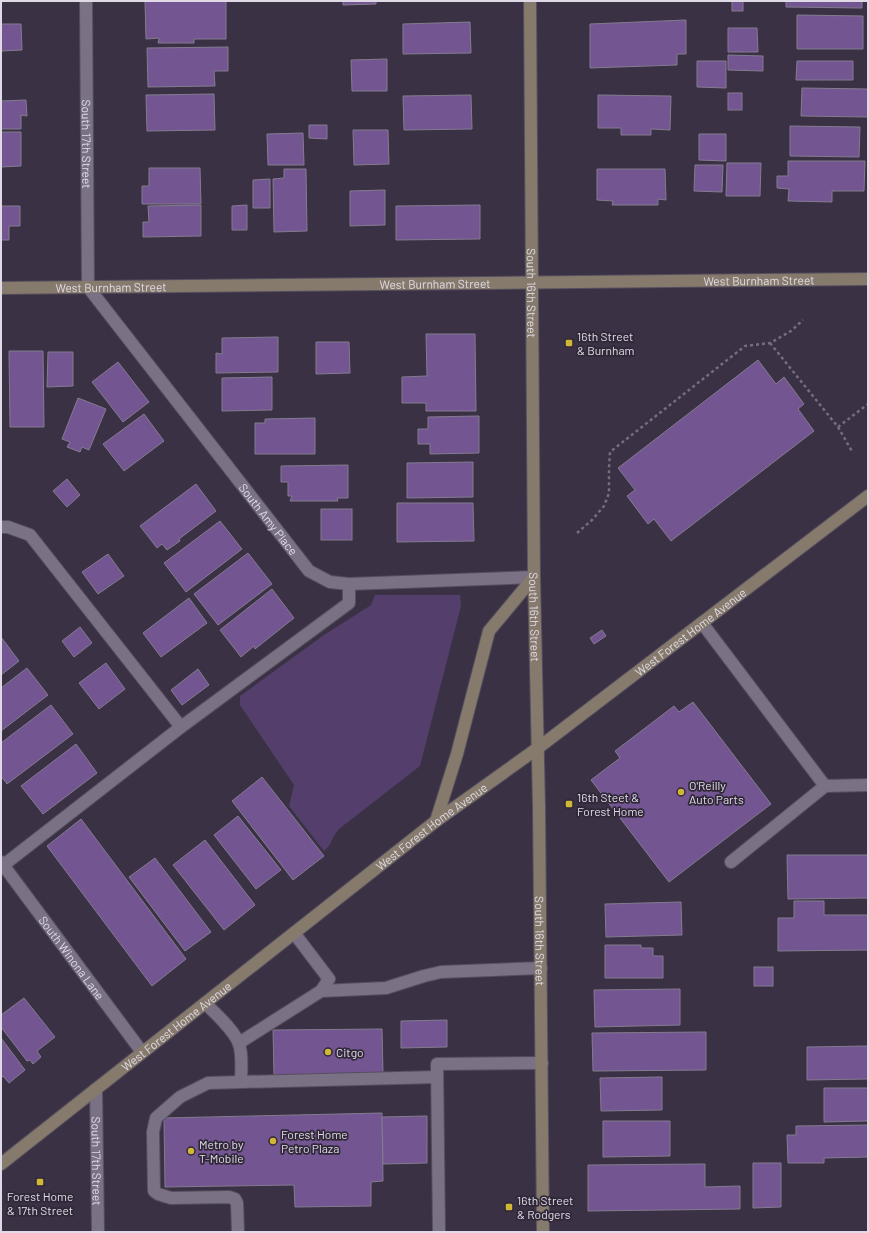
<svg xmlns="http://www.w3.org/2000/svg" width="869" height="1233" font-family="Barlow,sans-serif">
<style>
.green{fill:#543e6b}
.building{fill:#735691;stroke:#847b90}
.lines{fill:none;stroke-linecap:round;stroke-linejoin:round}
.lane-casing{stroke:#564f5f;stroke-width:14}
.street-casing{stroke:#564f5f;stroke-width:14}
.secondary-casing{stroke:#564f5f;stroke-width:14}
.path{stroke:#766e7e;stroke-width:2.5;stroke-dasharray:3 3;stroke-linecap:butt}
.lane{stroke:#7a7185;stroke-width:12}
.street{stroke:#7a7185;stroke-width:12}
.secondary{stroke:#867a6c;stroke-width:12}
.poi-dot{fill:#d0b736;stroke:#302839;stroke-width:1.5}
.labels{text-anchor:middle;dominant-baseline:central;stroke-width:3.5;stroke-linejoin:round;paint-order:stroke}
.street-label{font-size:12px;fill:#e0dae6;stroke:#302839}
.poi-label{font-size:12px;fill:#e0dae6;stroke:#302839;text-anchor:start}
</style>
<rect width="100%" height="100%" fill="#3a3244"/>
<path class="green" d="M375,595H460L461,606L420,766L339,829C332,836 332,845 324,851L289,806L294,785L240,705V696L324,635L371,605Z"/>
<g class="building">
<polygon points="145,1 226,1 226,39 194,39 194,43 158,43 159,38 146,39"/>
<polygon points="343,1 376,1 376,4 343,5"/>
<rect x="732" y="1" width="11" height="10"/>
<polygon points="786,1 862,1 862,8 786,7"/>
<polygon points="797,15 863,16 863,49 797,49"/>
<polygon points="686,20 686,54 677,54 677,65 590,68 590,24"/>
<polygon points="470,22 471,53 403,54 403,24"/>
<polygon points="1,24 21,24 22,50 1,51"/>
<polygon points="728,28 757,28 758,52 728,52"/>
<polygon points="228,47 228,71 214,71 215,86 148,87 147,48"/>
<polygon points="728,55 763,56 763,71 728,70"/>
<polygon points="387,59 387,91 352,91 351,60"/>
<polygon points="697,61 726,61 726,88 697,87"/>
<polygon points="797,61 853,61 853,80 796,80"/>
<polygon points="802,88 868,89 868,117 801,116"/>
<rect x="728" y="93" width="14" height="17"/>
<polygon points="214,94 215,130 147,131 146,95"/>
<polygon points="471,95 472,129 404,130 403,96"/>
<polygon points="598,95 671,96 670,130 651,129 651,135 621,135 621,128 598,128"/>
<polygon points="26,100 27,116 21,115 21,129 1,129 1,101"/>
<polygon points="309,125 327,125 327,139 309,138"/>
<polygon points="790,126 860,127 859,157 790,156"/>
<polygon points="353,130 388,130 389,164 354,165"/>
<polygon points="1,132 21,132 21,166 1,167"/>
<polygon points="303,133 304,165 268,165 267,134"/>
<polygon points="699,134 726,134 726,161 699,160"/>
<polygon points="788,161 865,161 864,191 832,191 832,202 788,201 789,189 777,188 777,176 788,176"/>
<polygon points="727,163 761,163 760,196 726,196"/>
<polygon points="695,165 723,165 722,192 694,191"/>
<polygon points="149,168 200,168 201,204 142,204 142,186 149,186"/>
<polygon points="284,169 306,169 307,231 274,232 273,179 284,178"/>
<polygon points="597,169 665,169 666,200 658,199 658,205 612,205 613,201 597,200"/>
<polygon points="270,179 270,208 253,208 253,180"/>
<polygon points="385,190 385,225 350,226 350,191"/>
<polygon points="201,205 201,236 143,237 143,222 149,222 148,206"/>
<polygon points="247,205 247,230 232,230 232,206"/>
<polygon points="480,205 480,239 396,240 396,206"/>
<polygon points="1,206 20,206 20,226 9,226 9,240 1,240"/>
<polygon points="426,334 475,334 476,411 426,411 426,403 402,403 402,377 427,376"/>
<polygon points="278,337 278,372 216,373 216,353 222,354 222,338"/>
<polygon points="316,342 349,342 350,373 316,374"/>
<polygon points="9,351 43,351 44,427 10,427"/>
<polygon points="48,352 73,352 73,386 47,387"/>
<polygon points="758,360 776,384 784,377 804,404 798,409 814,431 671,541 654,519 648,524 627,496 635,490 618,468"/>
<polygon points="118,362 149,402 123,422 92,382"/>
<polygon points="272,377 272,410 222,411 222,378"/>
<polygon points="78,398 106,409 89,450 82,447 80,452 67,447 70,442 62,439"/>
<polygon points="144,414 164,441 124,471 103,444"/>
<polygon points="479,416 479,453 430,454 430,444 418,444 418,429 428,429 428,417"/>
<polygon points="315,418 315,454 255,454 255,423 265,423 265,419"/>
<polygon points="473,462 473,497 407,498 407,463"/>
<polygon points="348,465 348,498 337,498 338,501 290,501 292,496 288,496 288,482 281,482 281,466"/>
<polygon points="67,479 80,495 67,507 53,491"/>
<polygon points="196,484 216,511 179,539 180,541 167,550 162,544 157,548 140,526"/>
<polygon points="397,503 473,503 474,541 397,542"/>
<rect x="321" y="509" width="31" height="31"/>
<polygon points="220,521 242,549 186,592 164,563"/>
<polygon points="248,553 272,584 218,625 194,594"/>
<polygon points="108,554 124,576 98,594 82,572"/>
<polygon points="272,589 294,618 255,649 254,646 241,657 220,630"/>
<polygon points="189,598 207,623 161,657 143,633"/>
<polygon points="80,627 92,643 74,657 62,641"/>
<polygon points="602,630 606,636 594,644 590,638"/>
<polygon points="1,637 19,661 1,675"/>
<polygon points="106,663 125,689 99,709 79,683"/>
<polygon points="27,668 48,695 1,731 1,688"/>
<polygon points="198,669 209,685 182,705 171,690"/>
<polygon points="693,702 771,804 669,882 591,780 620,758 615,751 674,706 679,712"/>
<polygon points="51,705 73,734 7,784 1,776 1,743"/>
<polygon points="76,744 97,773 43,814 21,786"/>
<polygon points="262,777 324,856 293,880 232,801"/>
<polygon points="238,816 281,870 256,889 214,835"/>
<polygon points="81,819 186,959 152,986 47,846"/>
<polygon points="205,840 255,905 224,930 173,865"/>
<polygon points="787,855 868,855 868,898 788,899"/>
<polygon points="155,858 211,932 185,951 129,877"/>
<polygon points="794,901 824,901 824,915 868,915 868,950 778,951 778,918 794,918"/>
<polygon points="681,902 682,935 606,937 605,904"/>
<polygon points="605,945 641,945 641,948 653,948 653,956 663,956 663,978 605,978"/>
<rect x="754" y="967" width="19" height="19"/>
<polygon points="680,989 680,1025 595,1027 594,990"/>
<polygon points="24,998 55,1037 37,1051 41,1057 33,1064 30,1060 27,1061 1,1027 1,1015"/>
<polygon points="447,1020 447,1047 401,1048 401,1021"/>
<polygon points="382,1029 383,1073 274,1075 273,1030"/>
<polygon points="706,1032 706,1070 593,1071 592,1033"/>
<polygon points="1,1038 25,1070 9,1083 3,1076 1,1078"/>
<polygon points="868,1046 868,1079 807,1080 807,1047"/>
<polygon points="662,1077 662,1110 601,1111 600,1078"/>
<polygon points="824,1088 868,1088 868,1121 824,1122"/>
<polygon points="382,1113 383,1181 371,1182 371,1206 295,1207 294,1185 165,1187 164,1118"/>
<polygon points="427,1116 427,1163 383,1164 382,1117"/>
<polygon points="603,1121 670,1121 670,1156 603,1157"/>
<polygon points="868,1125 868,1157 824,1158 824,1163 788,1163 787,1135 796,1135 796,1126"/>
<polygon points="753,1163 781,1163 781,1207 753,1208"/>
<polygon points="705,1164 705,1187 740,1186 740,1209 588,1211 588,1165"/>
</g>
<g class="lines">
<g class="lane-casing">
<g id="lane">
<polyline points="1,527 8,527 30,535 181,727"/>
<polyline points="702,623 825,786 868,785"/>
<polyline points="731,862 825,786"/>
<polyline points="1,867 181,727 349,603 349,584"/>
<polyline points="321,991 386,988 424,976 441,972 541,968"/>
<path d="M205,1003C215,1013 235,1031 239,1044C243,1056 241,1070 241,1082L437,1077"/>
<polyline points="239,1043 321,991 329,979 294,933"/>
<polyline points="238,1232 237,1203 235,1199 229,1197 171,1198 158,1194 154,1191 153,1132 156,1118 180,1097 208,1083 241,1082"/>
<polyline points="439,1232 437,1064 542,1063"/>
</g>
</g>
<g class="street-casing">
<g id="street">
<path id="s1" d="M86,1L88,287L309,571L330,582L349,584L534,577"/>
<path id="s2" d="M1,862L142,1052"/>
<path id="s3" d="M96,1089L98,1232"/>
</g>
</g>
<g class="secondary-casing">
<g id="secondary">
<path id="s4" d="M530,1L534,577L539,807L543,1232"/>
<path id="s5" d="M1,288L868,279"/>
<polyline points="436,821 457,754 489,631 534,577"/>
<path id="s6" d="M1,1164L436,821L538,748L868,496"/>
</g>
</g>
<g class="path">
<polyline points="770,343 838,427 853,453"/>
<polyline points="838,427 868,404"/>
<polyline points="577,533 592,520 604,506 609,493 609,468 610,452 745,346 770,343 791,331 803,320"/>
</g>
<use href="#lane" class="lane"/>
<use href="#street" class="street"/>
<use href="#secondary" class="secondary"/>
</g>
<g class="poi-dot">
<rect x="565" y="339" width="8" height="8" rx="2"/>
<circle cx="681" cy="792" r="4"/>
<rect x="565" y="800" width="8" height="8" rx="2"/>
<circle cx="328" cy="1052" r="4"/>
<circle cx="273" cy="1141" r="4"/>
<circle cx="191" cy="1151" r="4"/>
<rect x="36" y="1178" width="8" height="8" rx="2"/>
<rect x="505" y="1203" width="8" height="8" rx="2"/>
</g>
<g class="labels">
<g class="street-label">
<text stroke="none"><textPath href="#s1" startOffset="143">South 17th Street</textPath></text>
<text stroke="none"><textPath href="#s5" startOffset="758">West Burnham Street</textPath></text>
<text stroke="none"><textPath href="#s5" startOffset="434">West Burnham Street</textPath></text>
<text stroke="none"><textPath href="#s5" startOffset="110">West Burnham Street</textPath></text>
<text stroke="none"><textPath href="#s4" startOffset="292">South 16th Street</textPath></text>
<text stroke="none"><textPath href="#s1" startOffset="580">South Amy Place</textPath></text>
<text stroke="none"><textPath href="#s4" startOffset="616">South 16th Street</textPath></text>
<text stroke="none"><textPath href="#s6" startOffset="871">West Forest Home Avenue</textPath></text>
<text stroke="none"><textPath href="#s6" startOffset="547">West Forest Home Avenue</textPath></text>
<text stroke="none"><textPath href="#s4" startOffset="940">South 16th Street</textPath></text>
<text stroke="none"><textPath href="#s2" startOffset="119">South Winona Lane</textPath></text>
<text stroke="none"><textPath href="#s6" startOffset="223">West Forest Home Avenue</textPath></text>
<text stroke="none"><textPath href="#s3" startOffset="72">South 17th Street</textPath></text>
</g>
<g class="poi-label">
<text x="577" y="336">16th Street<tspan x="577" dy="14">&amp; Burnham</tspan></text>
<text x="689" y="785">O'Reilly<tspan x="689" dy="14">Auto Parts</tspan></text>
<text x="577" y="797">16th Steet &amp;<tspan x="577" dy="14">Forest Home</tspan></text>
<text x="336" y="1052">Citgo</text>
<text x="281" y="1134">Forest Home<tspan x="281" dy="14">Petro Plaza</tspan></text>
<text x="199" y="1144">Metro by<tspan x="199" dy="14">T-Mobile</tspan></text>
<text x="40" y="1196" text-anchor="middle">Forest Home<tspan x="40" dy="14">&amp; 17th Street</tspan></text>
<text x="517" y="1200">16th Street<tspan x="517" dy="14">&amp; Rodgers</tspan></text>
</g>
</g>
<rect width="869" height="1233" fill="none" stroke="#e0dae6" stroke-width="4"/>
</svg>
